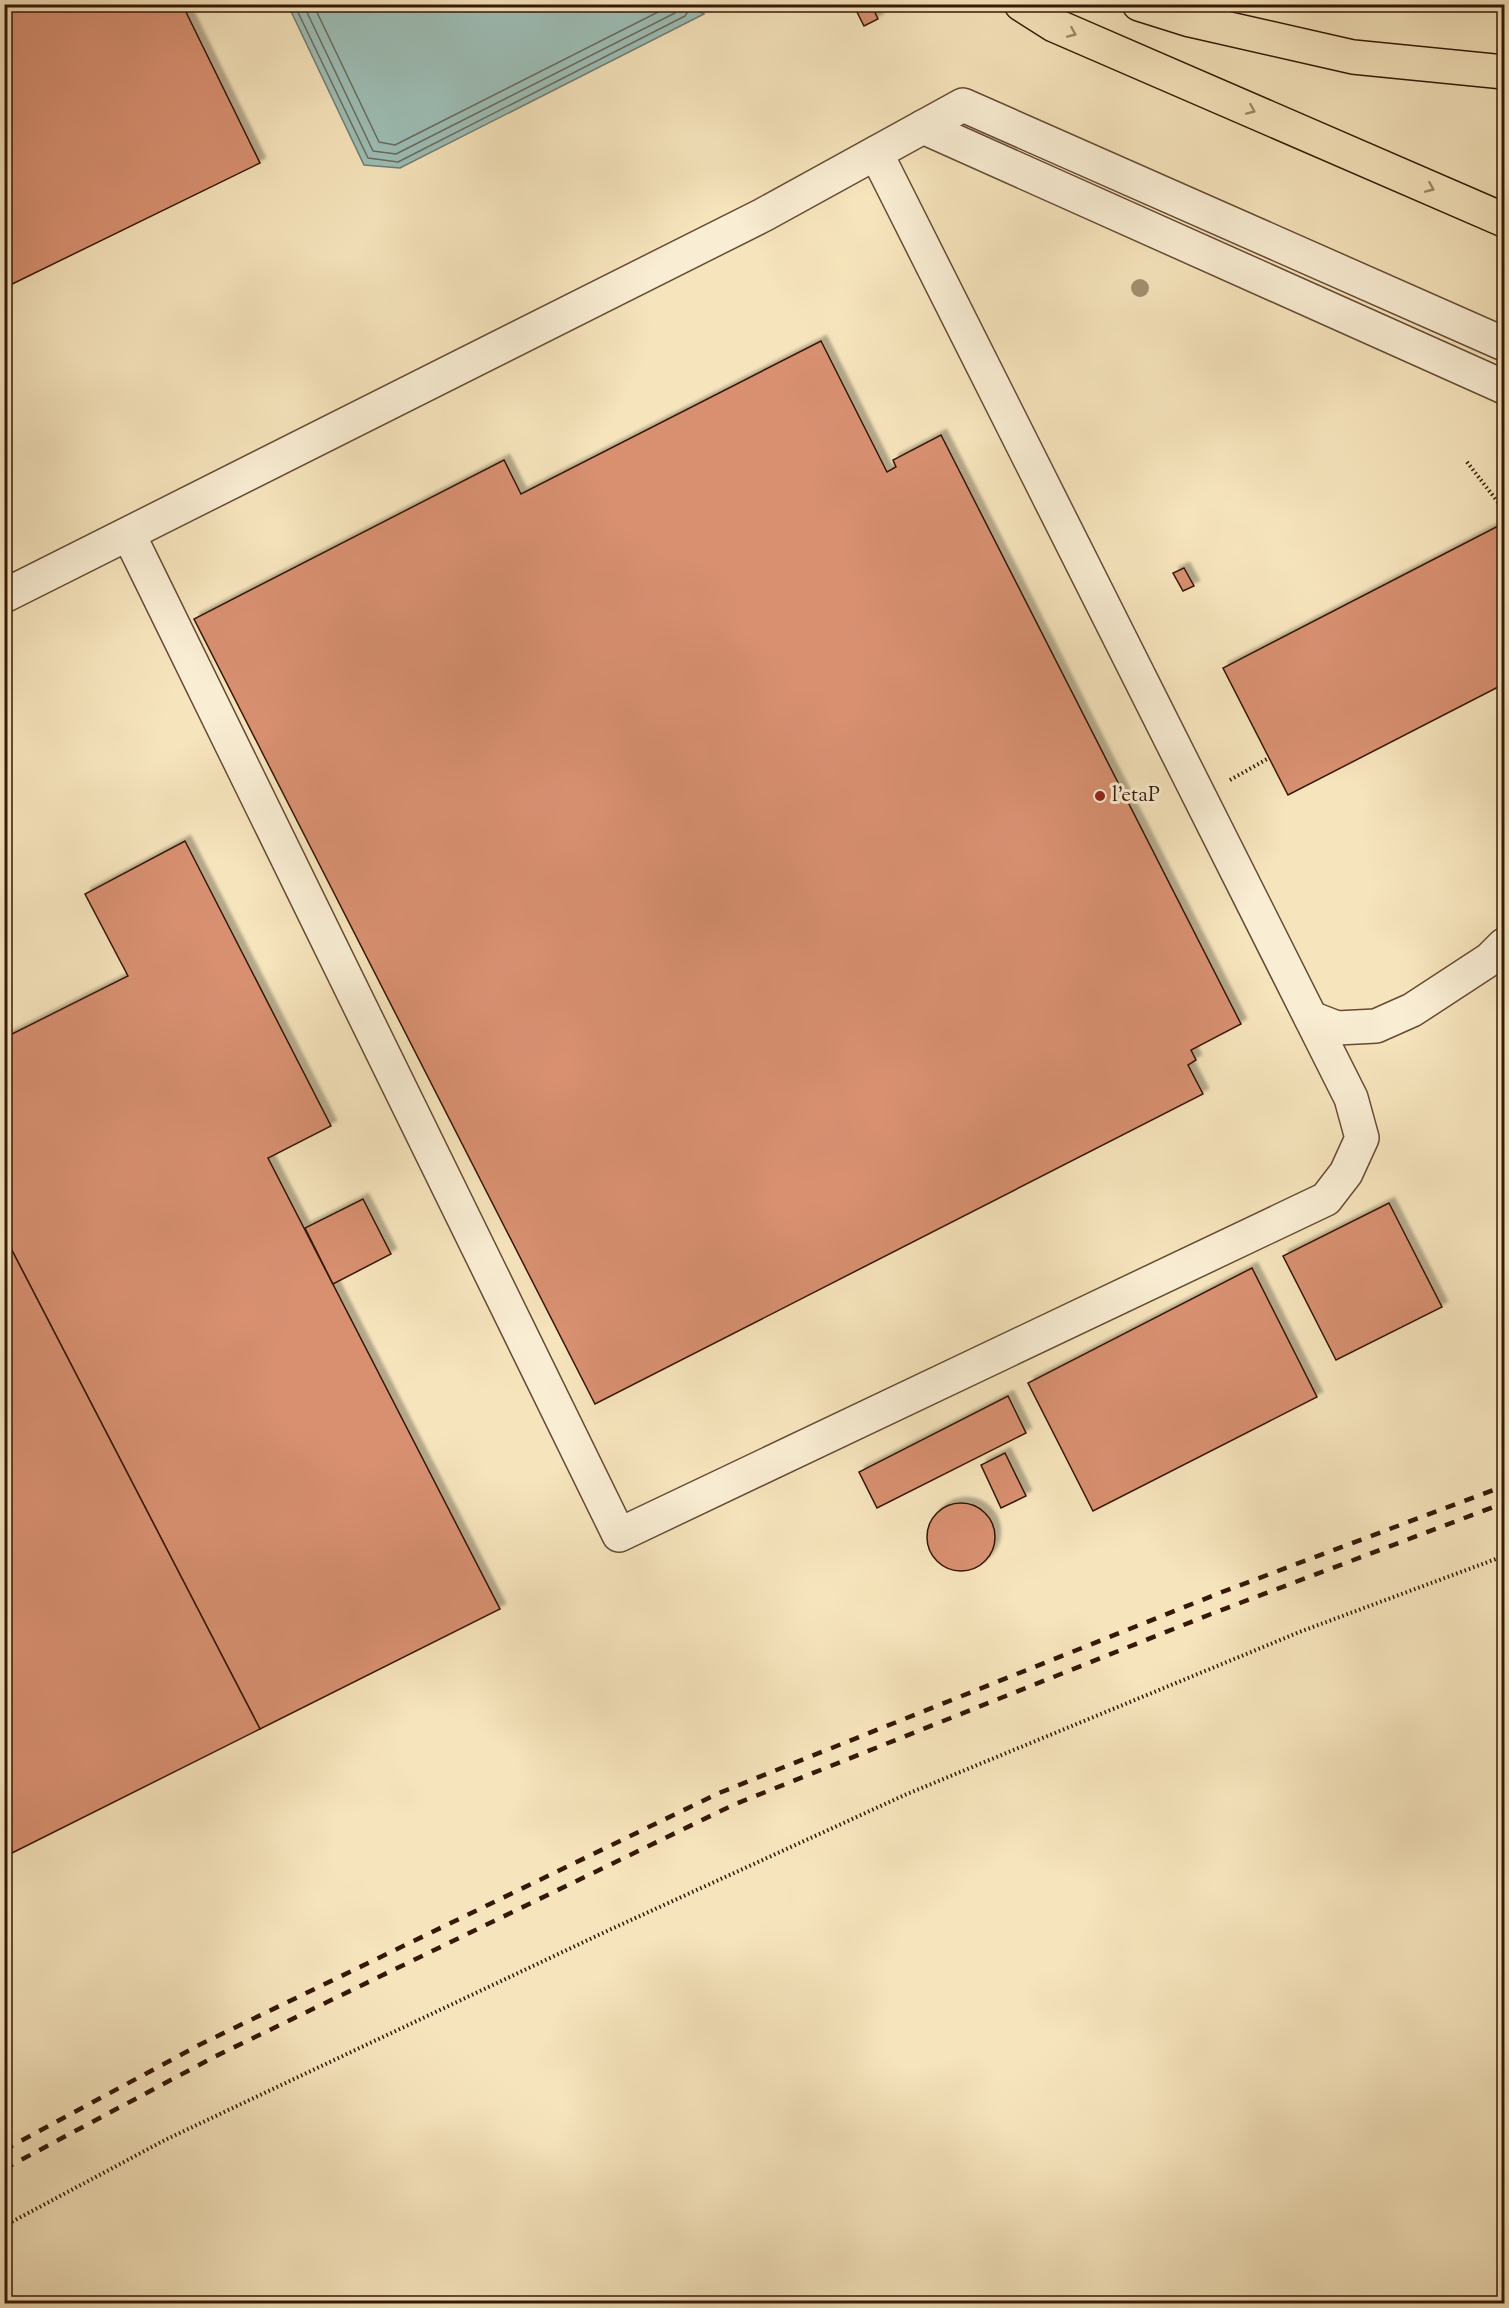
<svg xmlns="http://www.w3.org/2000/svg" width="1509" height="2308" font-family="'Sorts Mill Goudy',serif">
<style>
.water{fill:#9dbeb6;stroke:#747c70;stroke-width:1.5}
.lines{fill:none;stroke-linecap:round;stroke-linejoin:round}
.shore{stroke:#6a6b5e;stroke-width:1.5}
.building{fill:#d89071;stroke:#361806;stroke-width:1.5;filter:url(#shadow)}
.minor-casing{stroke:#664b34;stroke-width:36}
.major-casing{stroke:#361806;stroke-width:36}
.path{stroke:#361806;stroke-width:4;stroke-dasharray:1.5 3;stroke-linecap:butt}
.minor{stroke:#f9edd3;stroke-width:33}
.major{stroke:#f6e4bc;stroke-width:33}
.rail{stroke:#361806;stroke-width:4.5;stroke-dasharray:10 10;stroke-linecap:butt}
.tree{fill:#a2906f}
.oneway{stroke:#a0886a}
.poi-dot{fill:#8f2418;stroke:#f9edd3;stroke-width:2}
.labels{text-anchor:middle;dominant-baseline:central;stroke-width:6;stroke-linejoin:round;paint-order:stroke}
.poi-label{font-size:21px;fill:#361806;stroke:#f9edd3;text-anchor:start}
</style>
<defs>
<filter id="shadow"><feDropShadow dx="5.5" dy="-5.5" stdDeviation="1.5" flood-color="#0004"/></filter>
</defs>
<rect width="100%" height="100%" fill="#f6e4bc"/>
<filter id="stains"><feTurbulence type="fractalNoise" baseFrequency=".00333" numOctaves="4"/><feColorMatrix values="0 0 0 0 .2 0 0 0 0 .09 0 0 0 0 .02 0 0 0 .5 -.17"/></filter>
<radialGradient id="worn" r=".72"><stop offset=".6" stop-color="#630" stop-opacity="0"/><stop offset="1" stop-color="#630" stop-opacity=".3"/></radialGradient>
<polygon class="water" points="685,5 704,14 400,168 364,165 288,5"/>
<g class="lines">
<g class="shore">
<polyline points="294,4 368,158 398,162 685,16 687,13 684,4"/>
<polyline points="303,4 373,151 396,154 675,13 676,4"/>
<polyline points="313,4 379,142 395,145 666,8 667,4"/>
</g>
</g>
<g class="building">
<polygon points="4,4 182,4 260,163 4,288"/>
<polygon points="865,4 871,4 878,19 864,26 856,10"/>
<polygon points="821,341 887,472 896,467 893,460 941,435 1241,1024 1191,1050 1196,1060 1188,1065 1203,1094 595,1404 194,619 504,460 521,494"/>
<polygon points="1504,523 1504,684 1288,795 1223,668"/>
<polygon points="1184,568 1194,586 1183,591 1173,573"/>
<polygon points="185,841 331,1126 268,1158 500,1609 260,1729 4,1235 4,1038 128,976 85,894"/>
<polygon points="363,1199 391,1254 333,1284 305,1228"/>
<polygon points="1389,1203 1442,1307 1336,1360 1283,1256"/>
<polygon points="4,1235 260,1729 4,1857"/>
<polygon points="1252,1268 1317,1397 1093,1511 1028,1383"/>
<polygon points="1008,1396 1026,1433 877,1508 859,1472"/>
<polygon points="1005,1453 1026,1496 1001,1508 981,1465"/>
<circle cx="961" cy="1537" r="34"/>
</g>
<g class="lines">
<g class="minor-casing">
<g id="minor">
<polyline points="923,127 1504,387"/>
<polyline points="129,535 619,1535 1326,1199 1346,1173 1362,1138 1351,1098 876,153"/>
<polyline points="4,596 763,215 963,105 1504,344"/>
<polyline points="1311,1018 1337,1028 1376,1026 1412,1010 1490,959 1504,945"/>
</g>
</g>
<g class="major-casing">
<g id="major">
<polyline points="1021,4 1054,25 1504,220"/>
<polyline points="1139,4 1190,20 1353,57 1504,72"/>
</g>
</g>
<g class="path">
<polyline points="1467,462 1504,510"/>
<polyline points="1230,780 1269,758"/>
<polyline points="4,2226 165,2140 607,1931 907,1794 1302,1631 1504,1556"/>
</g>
<use href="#minor" class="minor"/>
<use href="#major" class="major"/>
<g class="rail">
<polyline points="4,2150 199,2045 719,1793 1222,1592 1504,1486"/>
<polyline points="4,2169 214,2057 733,1805 1211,1614 1504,1503"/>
</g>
</g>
<circle class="tree" cx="1140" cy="288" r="9"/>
<defs><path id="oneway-chevron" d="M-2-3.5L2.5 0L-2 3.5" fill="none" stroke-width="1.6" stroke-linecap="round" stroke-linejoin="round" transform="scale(1.5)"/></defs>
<g class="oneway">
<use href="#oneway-chevron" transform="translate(1072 33) rotate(23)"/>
<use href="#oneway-chevron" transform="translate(1251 110) rotate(23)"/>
<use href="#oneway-chevron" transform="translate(1430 188) rotate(23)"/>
</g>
<circle class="poi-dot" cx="1100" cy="796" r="6"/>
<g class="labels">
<g class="poi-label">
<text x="1112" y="796">l'etaP</text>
</g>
</g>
<rect width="1509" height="2308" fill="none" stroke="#f6e4bc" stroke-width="24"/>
<rect x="6" y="6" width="1497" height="2296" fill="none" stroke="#361806" stroke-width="3"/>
<rect x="12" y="12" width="1485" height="2284" fill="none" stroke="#361806" stroke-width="1.5"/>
<rect width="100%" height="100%" filter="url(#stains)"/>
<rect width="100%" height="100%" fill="url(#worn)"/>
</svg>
